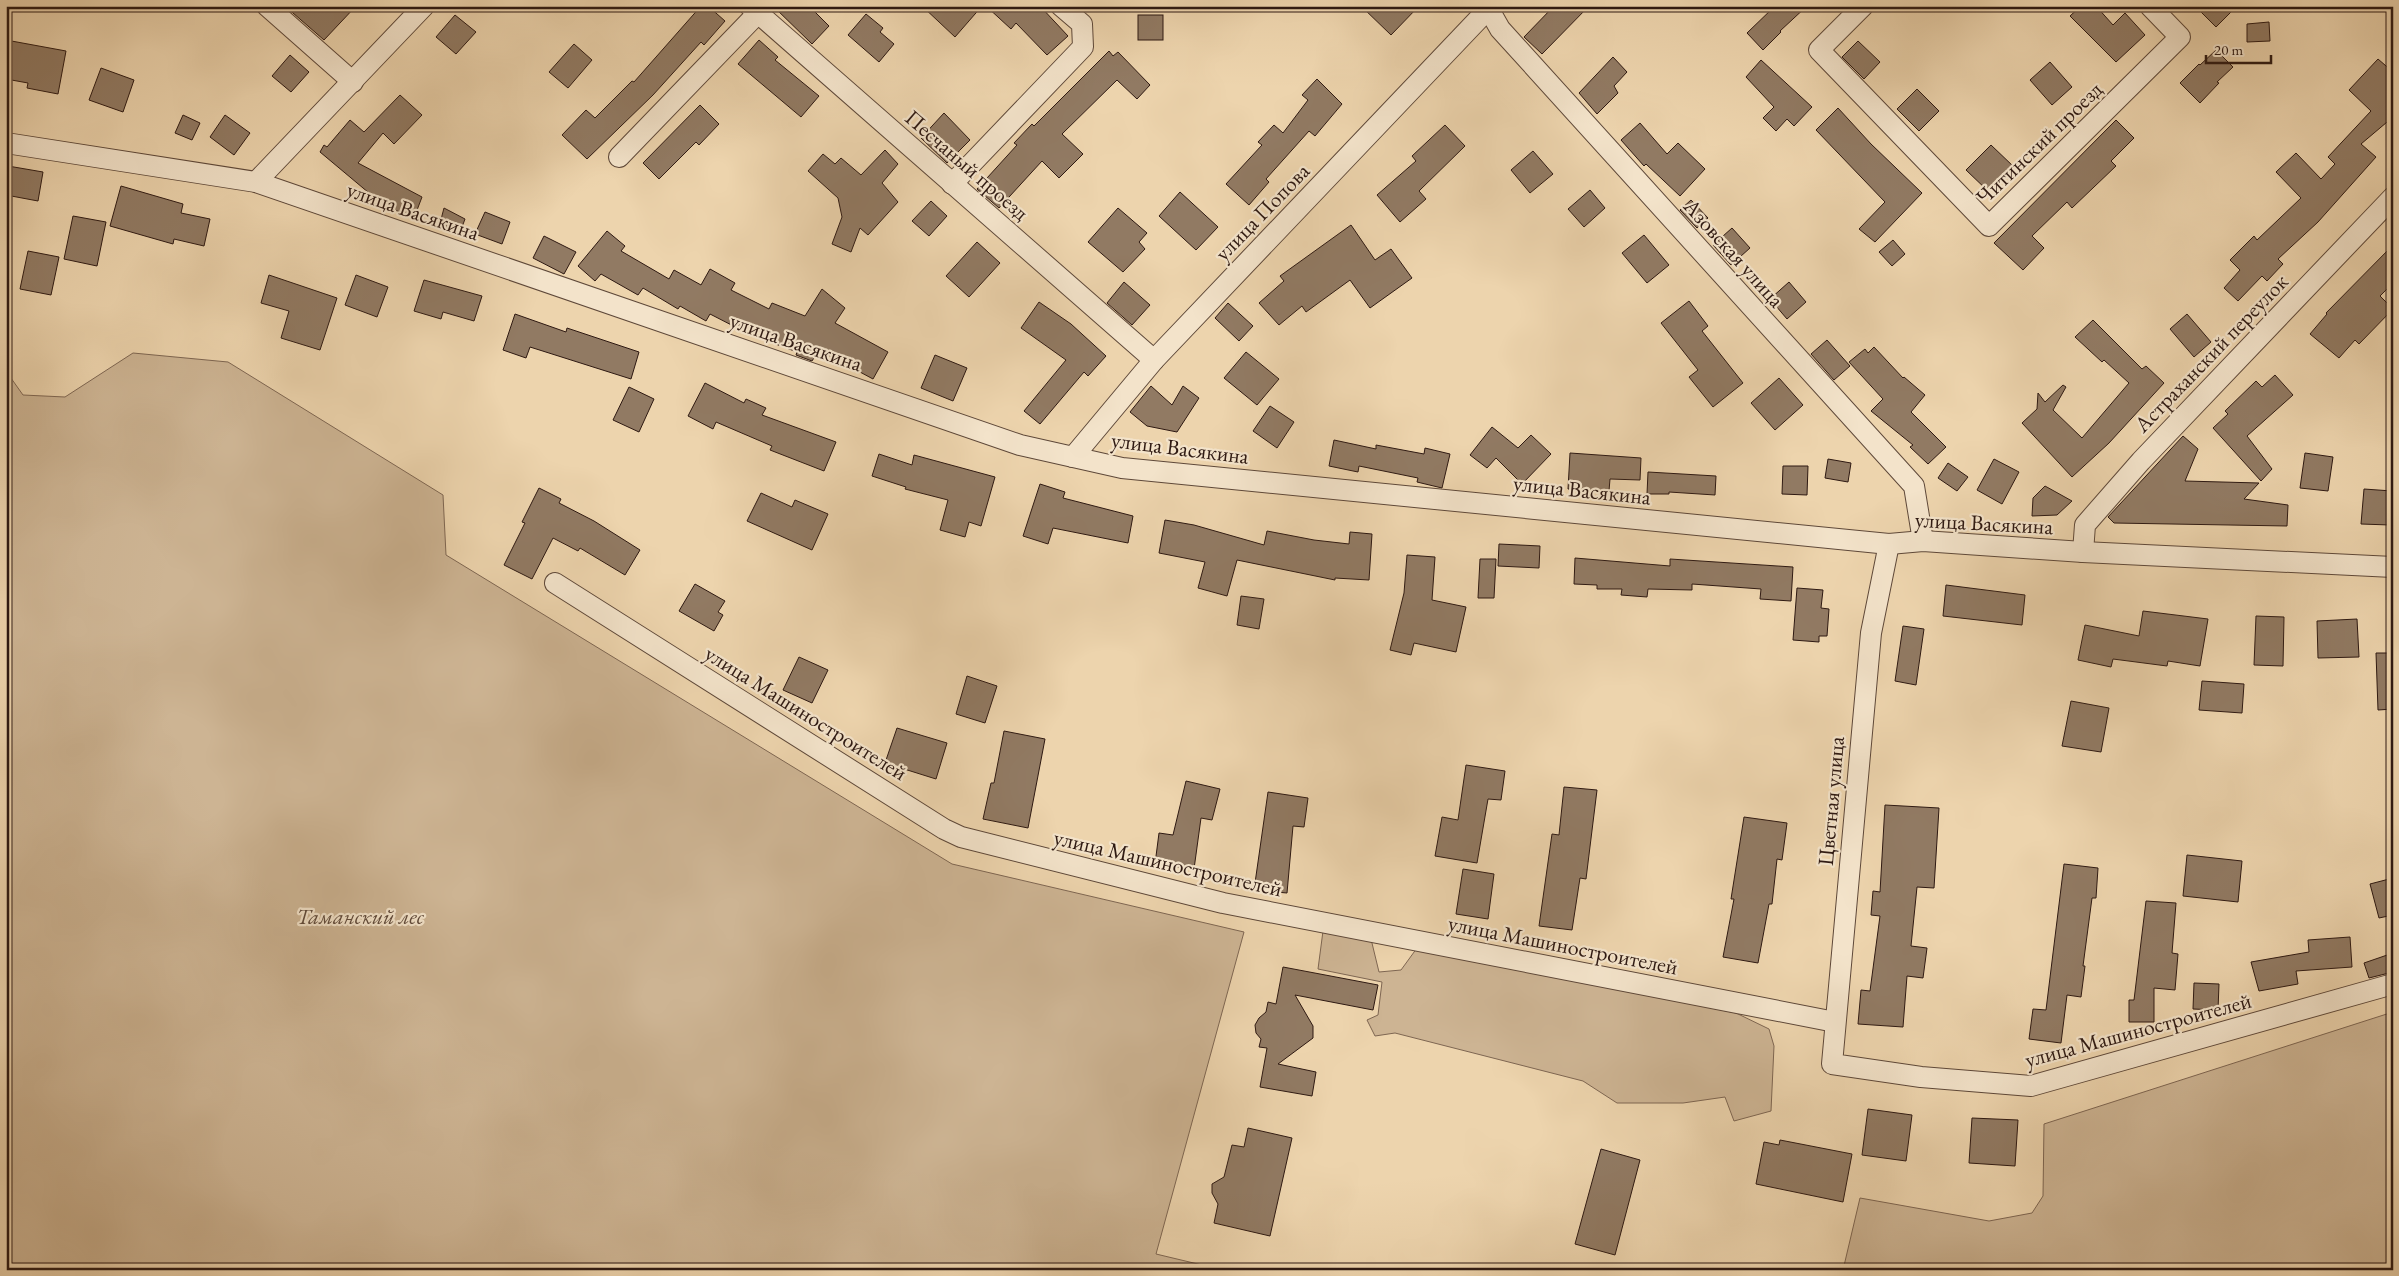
<svg xmlns="http://www.w3.org/2000/svg" width="2399" height="1276" font-family="'EB Garamond',serif">
<style>
.green{fill:#cdb493;stroke:#7e6652}
.building{fill:#917a63;stroke:#2e1912}
.lines{fill:none;stroke-linecap:round;stroke-linejoin:round}
.street-casing{stroke:#5e4839;stroke-width:22}
.street{stroke:#f3e3ca;stroke-width:20}
.labels{text-anchor:middle;dominant-baseline:central;stroke-width:4.5;stroke-linejoin:round;paint-order:stroke}
.street-label{font-size:22px;fill:#2e1912;stroke:#f3e3ca}
.park-label{font-size:22px;font-style:italic;fill:#5e4839;stroke:#f3e3ca}
</style>
<rect width="100%" height="100%" fill="#edd4ad"/>
<filter id="stains"><feTurbulence type="fractalNoise" baseFrequency=".004" numOctaves="4"/><feColorMatrix values="0 0 0 0 .2 0 0 0 0 .09 0 0 0 0 .02 0 0 0 .5 -.17"/></filter>
<radialGradient id="worn" r=".72"><stop offset=".6" stop-color="#630" stop-opacity="0"/><stop offset="1" stop-color="#630" stop-opacity=".3"/></radialGradient>
<g class="green">
<polygon points="133,353 228,362 443,495 446,555 952,864 1244,932 1156,1254 1223,1270 6,1270 6,371 23,395 65,397"/>
<polygon points="1323,931 1371,939 1379,972 1401,970 1417,948 1736,1013 1769,1029 1774,1046 1771,1111 1734,1121 1725,1097 1683,1103 1617,1103 1583,1081 1395,1033 1375,1036 1367,1020 1378,1015 1382,982 1318,969"/>
<polygon points="2393,1012 2393,1270 1843,1270 1860,1198 1989,1221 2032,1213 2043,1196 2044,1124"/>
</g>
<g class="building">
<polygon points="285,6 356,6 324,40"/>
<polygon points="701,6 708,6 725,21 704,45 701,42 653,95 587,159 562,135 586,110 595,118 632,81 634,82"/>
<polygon points="773,6 809,6 829,26 812,44"/>
<polygon points="922,6 982,6 955,37"/>
<polygon points="986,6 1040,6 1068,36 1047,55 1016,23 1011,29"/>
<polygon points="1361,6 1419,6 1391,35"/>
<polygon points="1554,6 1589,6 1542,54 1524,37"/>
<polygon points="1775,6 1807,6 1780,31 1781,32 1763,50 1747,33"/>
<polygon points="2081,6 2096,6 2113,25 2125,13 2145,35 2116,62 2070,16"/>
<polygon points="2195,6 2237,6 2216,27"/>
<polygon points="866,14 883,28 880,32 894,44 879,62 848,35"/>
<polygon points="455,15 476,32 456,54 436,37"/>
<rect x="1138" y="15" width="25" height="25"/>
<polygon points="2269,22 2270,41 2247,42 2247,24"/>
<polygon points="6,40 66,51 58,94 27,88 28,83 6,79"/>
<polygon points="759,40 778,57 775,60 819,96 801,117 738,64"/>
<polygon points="1858,41 1880,62 1864,79 1842,57"/>
<polygon points="574,44 592,60 568,88 549,72"/>
<polygon points="2216,50 2233,67 2217,82 2219,83 2200,103 2180,83 2199,64 2200,65"/>
<polygon points="1109,51 1113,56 1118,52 1150,85 1137,99 1117,80 1062,134 1083,154 1059,178 1042,161 999,208 977,189 1017,145 1014,143 1032,124 1034,126"/>
<polygon points="290,55 309,72 291,92 272,76"/>
<polygon points="1613,57 1627,72 1614,86 1618,93 1597,114 1579,93"/>
<polygon points="2378,59 2393,72 2393,117 2361,144 2376,157 2318,222 2278,259 2283,264 2267,281 2262,276 2238,301 2224,288 2240,270 2230,260 2254,236 2257,240 2301,198 2276,172 2296,153 2321,179 2335,164 2328,157 2371,111 2349,90"/>
<polygon points="1761,60 1812,107 1794,126 1787,119 1776,131 1763,118 1774,107 1746,77"/>
<polygon points="2050,62 2072,87 2052,105 2030,80"/>
<polygon points="101,68 134,80 123,112 89,100"/>
<polygon points="1317,79 1342,104 1315,136 1309,131 1266,179 1269,182 1249,205 1226,184 1262,145 1258,142 1274,125 1283,133 1308,100 1302,95"/>
<polygon points="1917,89 1939,111 1919,131 1897,109"/>
<polygon points="400,95 422,115 394,144 383,133 358,163 422,197 414,218 390,208 389,210 366,199 369,193 320,152 324,145 327,147 350,120 364,132"/>
<polygon points="700,105 719,124 699,145 696,142 659,179 643,163"/>
<polygon points="1838,108 1871,144 1922,193 1875,242 1859,229 1885,202 1816,130"/>
<polygon points="944,113 970,140 947,163 921,138"/>
<polygon points="183,115 200,123 192,140 175,133"/>
<polygon points="225,115 250,133 234,155 210,137"/>
<polygon points="2116,120 2134,138 2111,161 2116,166 2072,208 2067,202 2032,236 2044,248 2023,270 1994,243"/>
<polygon points="1640,123 1667,154 1678,143 1705,169 1680,196 1646,164 1644,166 1621,140"/>
<polygon points="1445,125 1465,146 1419,191 1426,199 1400,222 1377,195 1416,161 1412,156"/>
<polygon points="1991,145 2014,167 1989,192 1966,170"/>
<polygon points="885,150 898,164 882,183 898,202 868,235 860,228 851,252 832,244 842,217 838,198 808,171 823,154 835,164 841,158 861,175"/>
<polygon points="1533,151 1553,174 1530,193 1511,170"/>
<polygon points="8,166 43,172 38,201 6,195"/>
<polygon points="121,186 183,204 181,213 210,219 204,246 174,239 173,244 110,226"/>
<polygon points="1590,190 1605,208 1584,227 1568,209"/>
<polygon points="1180,192 1218,227 1196,250 1159,216"/>
<polygon points="1691,200 1708,218 1697,228 1680,210"/>
<polygon points="931,201 947,216 929,236 912,221"/>
<polygon points="444,208 465,219 459,235 439,227"/>
<polygon points="1118,208 1147,233 1139,242 1145,249 1123,272 1088,242"/>
<polygon points="485,212 510,222 502,244 475,234"/>
<polygon points="73,216 106,222 97,266 64,259"/>
<polygon points="1351,225 1375,260 1391,249 1412,278 1370,308 1350,280 1306,312 1302,306 1279,325 1259,303 1284,281 1280,276"/>
<polygon points="1732,228 1750,248 1731,265 1713,245"/>
<polygon points="607,231 625,246 621,251 669,279 674,270 701,285 710,269 735,283 731,290 769,309 772,303 805,316 822,289 845,308 835,323 888,352 873,379 819,350 812,361 796,355 797,352 749,334 710,314 706,321 680,306 678,309 643,288 638,295 601,274 595,281 578,266"/>
<polygon points="1644,235 1669,265 1647,283 1622,253"/>
<polygon points="544,236 576,252 564,274 533,258"/>
<polygon points="1893,240 1905,254 1892,266 1879,252"/>
<polygon points="977,242 1000,263 969,297 946,276"/>
<polygon points="2393,245 2393,283 2380,296 2393,309 2359,344 2355,340 2339,358 2310,334 2327,314 2326,313"/>
<polygon points="28,251 59,257 51,295 20,289"/>
<polygon points="269,275 337,298 320,350 281,338 289,311 261,303"/>
<polygon points="356,275 388,287 377,317 345,305"/>
<polygon points="424,280 482,296 474,321 443,312 441,319 414,311"/>
<polygon points="1124,282 1150,305 1132,325 1107,303"/>
<polygon points="1789,282 1806,302 1787,319 1770,299"/>
<polygon points="1689,301 1708,326 1702,331 1743,383 1713,407 1689,377 1698,370 1661,323"/>
<polygon points="1039,302 1071,324 1106,356 1088,376 1084,372 1040,424 1024,411 1066,360 1021,328"/>
<polygon points="1228,303 1253,326 1239,341 1215,318"/>
<polygon points="515,314 566,332 567,328 639,352 631,379 530,347 526,358 503,350"/>
<polygon points="2187,314 2211,342 2194,357 2170,329"/>
<polygon points="2093,320 2142,369 2146,366 2164,383 2109,443 2072,477 2022,423 2037,409 2038,393 2045,402 2063,385 2066,387 2053,410 2082,438 2129,383 2104,360 2102,362 2075,337"/>
<polygon points="1827,340 1850,366 1834,380 1811,354"/>
<polygon points="1874,347 1903,378 1904,377 1925,395 1911,412 1946,447 1928,464 1910,447 1913,445 1871,411 1883,399 1849,362 1865,349 1868,353"/>
<polygon points="1246,352 1279,379 1257,405 1224,378"/>
<polygon points="935,355 967,368 953,401 921,388"/>
<polygon points="2275,375 2293,395 2247,436 2272,469 2261,481 2213,428 2228,414 2225,411 2256,381 2262,387"/>
<polygon points="1779,378 1803,405 1775,430 1751,403"/>
<polygon points="705,383 744,403 746,399 766,408 762,415 836,442 824,471 770,450 772,446 716,422 713,429 688,416"/>
<polygon points="1151,386 1172,405 1183,386 1199,398 1177,432 1147,426 1130,412"/>
<polygon points="629,387 654,399 639,432 613,420"/>
<polygon points="1270,406 1294,422 1277,448 1253,431"/>
<polygon points="1492,427 1518,448 1531,435 1551,454 1522,484 1496,458 1487,468 1470,455"/>
<polygon points="2183,436 2198,449 2185,481 2259,483 2244,499 2288,505 2287,526 2114,523 2108,517"/>
<polygon points="1334,440 1376,449 1376,445 1424,454 1425,448 1450,454 1442,488 1417,482 1418,478 1359,466 1358,472 1329,466"/>
<polygon points="1570,453 1641,458 1640,480 1610,479 1609,491 1568,489"/>
<polygon points="2305,453 2333,457 2328,491 2300,488"/>
<polygon points="879,454 912,465 914,455 995,477 981,526 969,522 965,537 940,530 948,500 905,489 906,487 872,476"/>
<polygon points="1828,459 1851,463 1848,482 1825,478"/>
<polygon points="1994,459 2019,472 2002,504 1977,490"/>
<polygon points="1948,463 1968,477 1957,491 1938,478"/>
<polygon points="1783,466 1808,466 1807,495 1782,494"/>
<polygon points="1648,472 1716,476 1715,495 1669,492 1669,494 1647,494"/>
<polygon points="1040,484 1065,492 1063,498 1133,516 1128,543 1053,528 1048,544 1023,536"/>
<polygon points="2045,486 2072,501 2057,515 2032,516 2033,498"/>
<polygon points="539,488 561,499 559,503 594,521 640,550 625,575 580,548 578,551 553,538 532,579 504,565 525,523 522,522"/>
<polygon points="2364,489 2392,491 2390,525 2361,524"/>
<polygon points="761,493 792,507 795,500 828,514 812,550 747,521"/>
<polygon points="1165,520 1194,525 1264,545 1267,531 1314,540 1349,544 1350,532 1372,534 1369,580 1335,578 1335,580 1237,560 1227,596 1198,588 1205,562 1159,553"/>
<polygon points="1499,544 1540,546 1539,568 1498,566"/>
<polygon points="1407,555 1435,557 1432,600 1466,607 1456,652 1414,643 1411,655 1390,650 1404,593"/>
<polygon points="1575,558 1670,566 1670,559 1793,567 1791,601 1760,599 1761,589 1692,584 1692,590 1648,589 1647,597 1621,595 1622,589 1597,589 1597,585 1574,584"/>
<polygon points="1480,559 1496,559 1494,598 1478,598"/>
<polygon points="695,584 725,601 718,612 723,615 714,631 679,611"/>
<polygon points="1946,585 2025,595 2022,625 1943,616"/>
<polygon points="1797,588 1823,590 1821,608 1829,609 1827,636 1819,636 1819,642 1793,640"/>
<polygon points="1241,596 1264,599 1259,629 1237,625"/>
<polygon points="2143,611 2208,619 2200,666 2168,661 2167,666 2113,659 2111,667 2078,660 2085,625 2139,636"/>
<polygon points="2256,616 2284,617 2283,666 2254,665"/>
<polygon points="2357,619 2359,657 2318,658 2317,621"/>
<polygon points="1903,626 1924,629 1916,685 1895,681"/>
<polygon points="2376,653 2393,653 2393,709 2378,710"/>
<polygon points="799,657 828,670 812,703 783,690"/>
<polygon points="967,676 997,686 985,723 956,714"/>
<polygon points="2202,681 2244,684 2242,713 2199,710"/>
<polygon points="2071,701 2109,708 2101,752 2062,746"/>
<polygon points="897,728 947,743 936,779 885,763"/>
<polygon points="1004,731 1045,739 1028,828 983,819 991,783 994,783"/>
<polygon points="1466,765 1505,771 1501,800 1488,799 1477,863 1435,856 1442,817 1458,820"/>
<polygon points="1186,781 1220,789 1212,820 1201,818 1194,869 1155,864 1159,833 1173,835"/>
<polygon points="1564,787 1597,790 1586,879 1580,878 1572,930 1539,926 1552,834 1559,835"/>
<polygon points="1268,792 1308,798 1304,827 1293,826 1287,893 1254,890"/>
<polygon points="1885,805 1939,808 1934,888 1917,887 1911,946 1927,948 1923,978 1907,976 1903,1027 1858,1024 1861,990 1870,991 1880,916 1871,915 1873,891 1880,892"/>
<polygon points="1744,817 1787,823 1782,860 1777,859 1772,904 1769,904 1758,963 1723,957 1734,899 1731,899"/>
<polygon points="2187,855 2242,861 2238,902 2183,896"/>
<polygon points="2064,864 2098,868 2096,898 2092,898 2083,966 2085,966 2081,997 2067,995 2061,1043 2029,1039 2033,1009 2046,1010"/>
<polygon points="1463,869 1494,874 1488,919 1456,914"/>
<polygon points="2393,878 2393,915 2379,918 2370,884"/>
<polygon points="2146,901 2176,903 2172,953 2178,954 2175,990 2154,988 2154,1022 2129,1022 2129,1000 2134,1000"/>
<polygon points="2350,937 2352,967 2296,971 2298,984 2259,991 2251,962 2309,952 2308,940"/>
<polygon points="2393,953 2393,972 2369,978 2364,963"/>
<polygon points="1283,967 1378,985 1373,1010 1295,995 1313,1026 1313,1038 1278,1064 1316,1072 1312,1096 1260,1087 1267,1048 1259,1047 1261,1039 1256,1033 1255,1025 1259,1018 1266,1012 1268,1002 1276,1004"/>
<polygon points="2194,983 2219,984 2218,1010 2193,1009"/>
<polygon points="1868,1109 1912,1115 1906,1161 1862,1155"/>
<polygon points="1972,1118 2018,1120 2015,1166 1969,1163"/>
<polygon points="1248,1128 1292,1138 1270,1236 1214,1223 1218,1204 1212,1193 1212,1184 1224,1177 1232,1145 1244,1147"/>
<polygon points="1780,1140 1852,1154 1843,1202 1756,1184 1764,1142 1779,1145"/>
<polygon points="1601,1149 1640,1160 1615,1255 1575,1244"/>
</g>
<g class="lines">
<g class="street-casing">
<g id="street">
<polyline points="267,6 353,82"/>
<polyline points="750,6 1154,360"/>
<polyline points="1487,6 1500,29 1914,486 1923,541"/>
<polyline points="1863,6 1819,50 1989,226 2180,37 2150,6"/>
<polyline points="6,143 256,182 1020,445 1122,468 1889,544 1923,541 2083,552 2393,567"/>
<polyline points="619,157 758,13"/>
<polyline points="256,182 424,6"/>
<polyline points="952,184 1083,47 1082,24 1061,6"/>
<polyline points="1073,457 1154,360 1491,6"/>
<polyline points="1889,544 1871,633 1832,1064 1921,1077 2031,1086 2393,984"/>
<polyline points="2083,552 2085,525 2141,461 2393,197"/>
<polyline points="555,583 944,829 961,837 1223,903 1835,1022"/>
</g>
</g>
<use href="#street" class="street"/>
</g>
<g class="labels">
<g class="street-label">
<text transform="translate(2039 143) rotate(-44)">Читинский проезд</text>
<text transform="translate(967 165) rotate(41)">Песчаный проезд</text>
<text transform="translate(413 211) rotate(19)">улица Васякина</text>
<text transform="translate(1262 212) rotate(-46)">улица Попова</text>
<text transform="translate(1734 253) rotate(48)">Азовская улица</text>
<text transform="translate(796 342) rotate(19)">улица Васякина</text>
<text transform="translate(2211 353) rotate(-46)">Астраханский переулок</text>
<text transform="translate(1180 448) rotate(7)">улица Васякина</text>
<text transform="translate(1582 490) rotate(6)">улица Васякина</text>
<text transform="translate(1984 523) rotate(3)">улица Васякина</text>
<text transform="translate(806 713) rotate(32)">улица Машиностроителей</text>
<text transform="translate(1831 801) rotate(-85)">Цветная улица</text>
<text transform="translate(1168 863) rotate(13)">улица Машиностроителей</text>
<text transform="translate(1563 945) rotate(11)">улица Машиностроителей</text>
<text transform="translate(2138 1030) rotate(-15)">улица Машиностроителей</text>
</g>
<g class="park-label">
<text x="360" y="916">Таманский лес</text>
</g>
</g>
<rect width="2399" height="1276" fill="none" stroke="#edd4ad" stroke-width="25"/>
<rect x="8" y="8" width="2384" height="1261" fill="none" stroke="#2e1912" stroke-width="2.5"/>
<rect x="12" y="12" width="2374" height="1251" fill="none" stroke="#2e1912"/>
<path d="M2206 55v8h65v-8" fill="none" stroke="#2e1912" stroke-width="2.5"/>
<text x="2214" y="55" font-size="15" fill="#2e1912" stroke="#f3e3ca" stroke-width="4" paint-order="stroke">20 m</text>
<rect width="100%" height="100%" filter="url(#stains)"/>
<rect width="100%" height="100%" fill="url(#worn)"/>
</svg>
